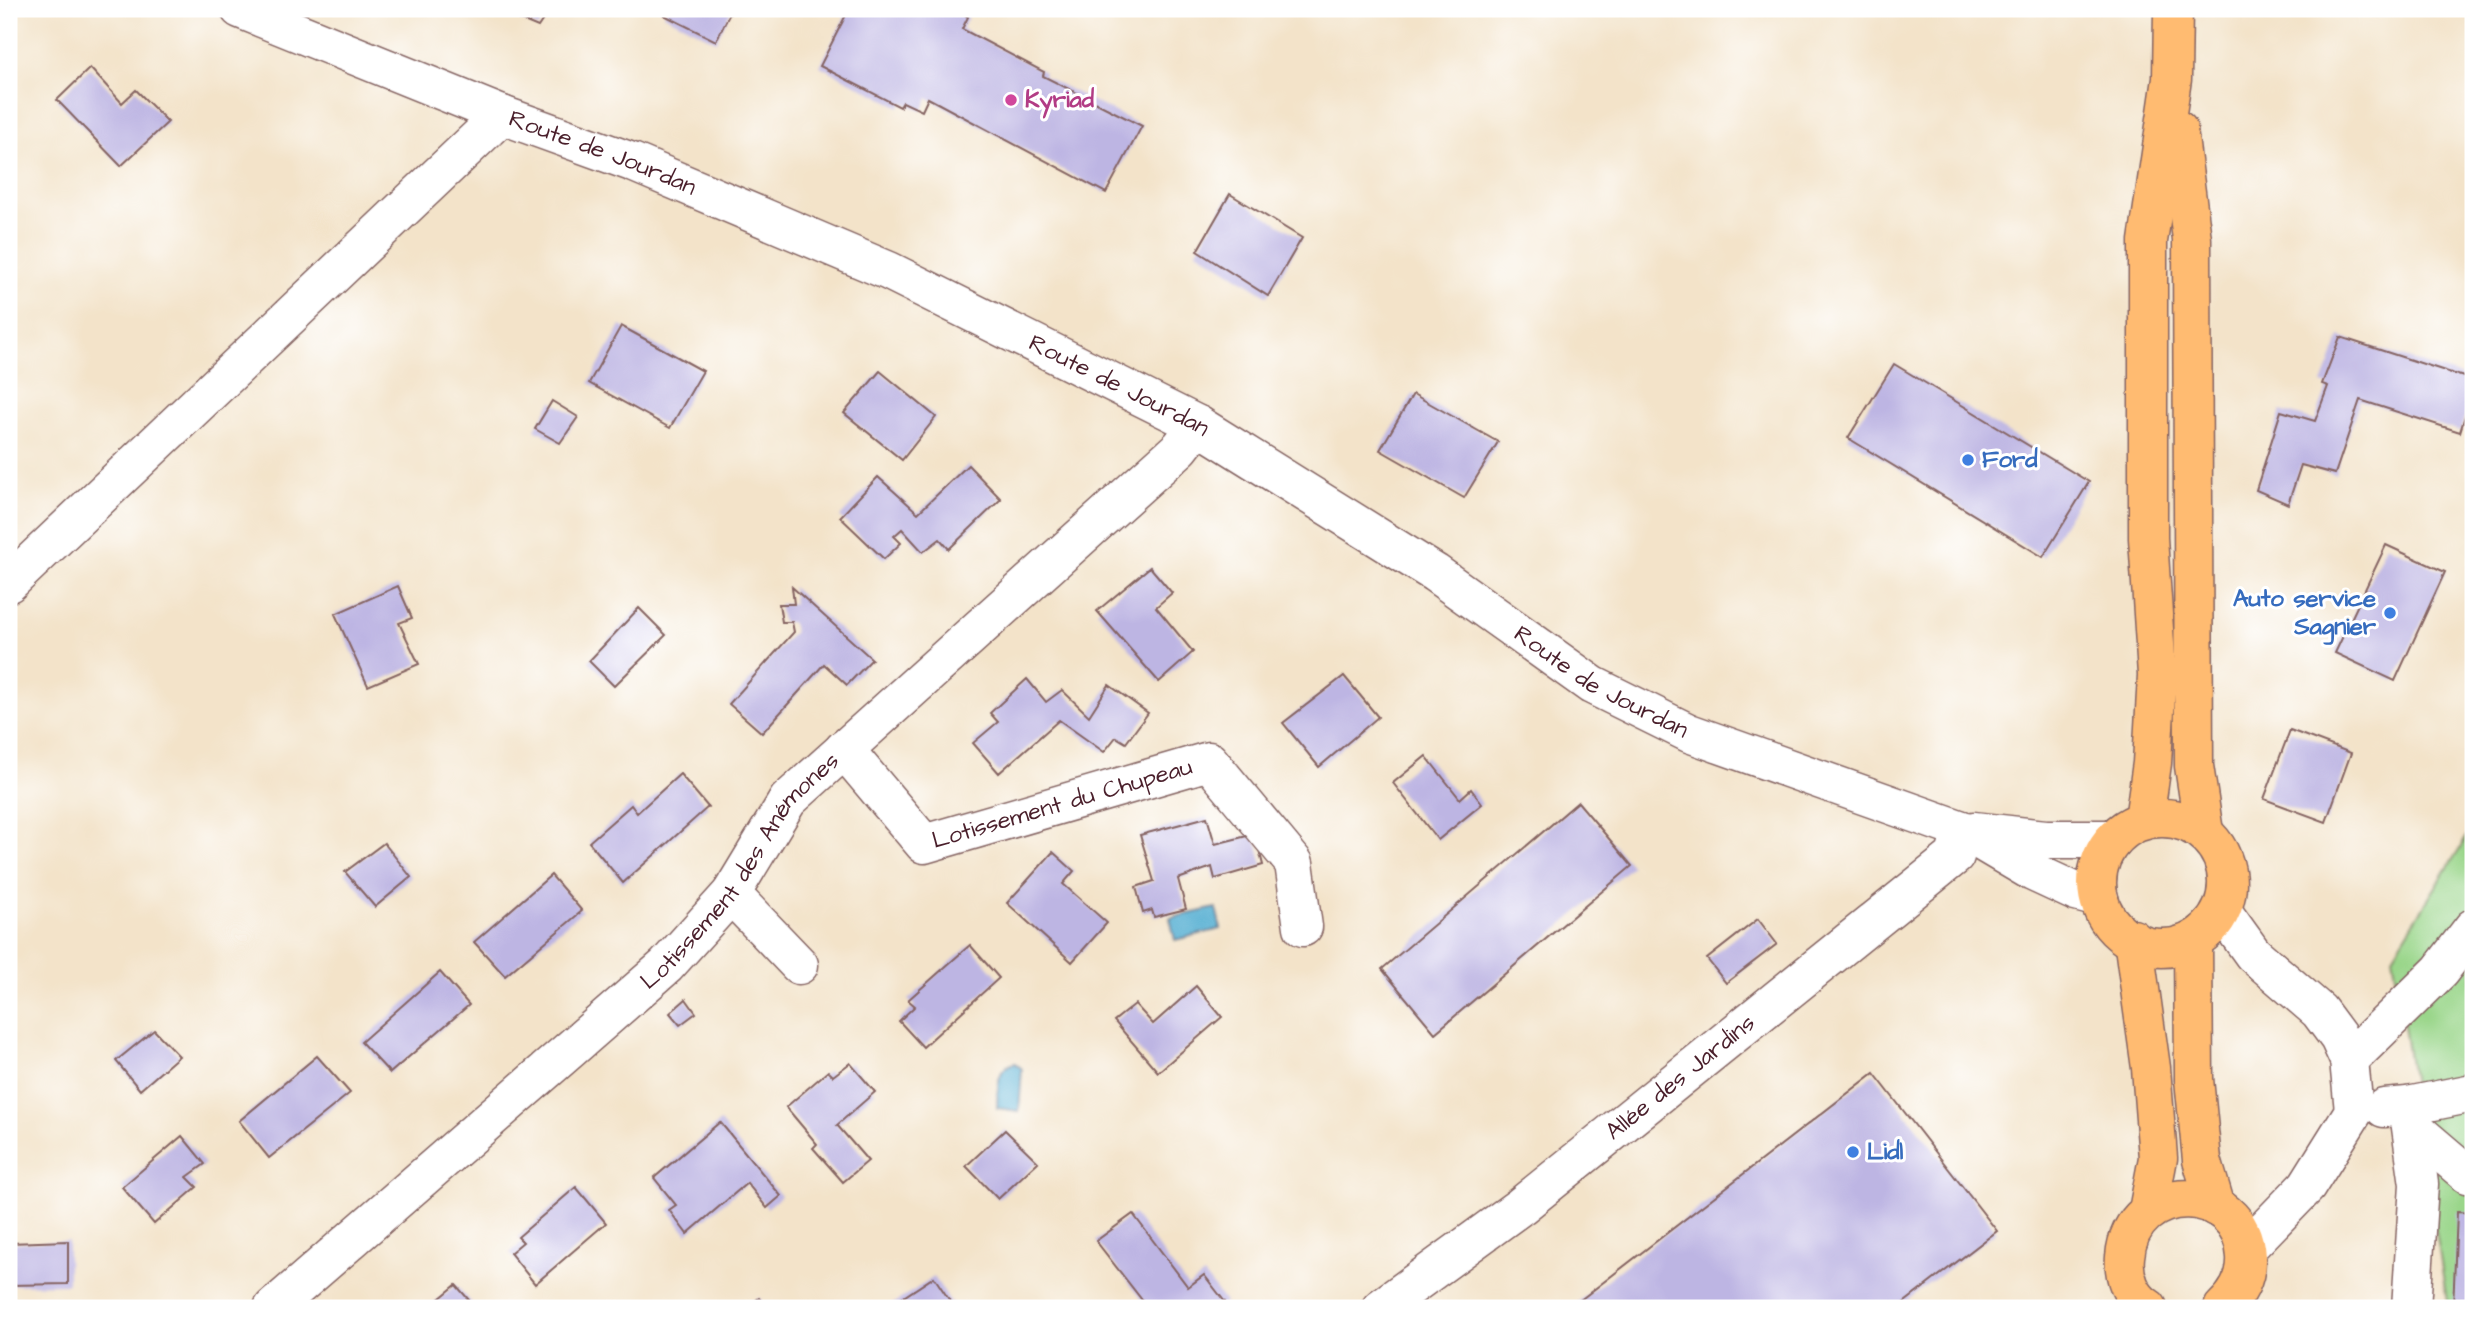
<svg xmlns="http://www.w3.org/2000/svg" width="2482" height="1317" font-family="'Architects Daughter',sans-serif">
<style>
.green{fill:#9ad68a;stroke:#727a5a;stroke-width:2}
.water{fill:#54afd2;stroke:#4f677e;stroke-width:2}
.building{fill:#bdb5e3}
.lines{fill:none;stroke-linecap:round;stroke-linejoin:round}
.minor-casing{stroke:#856462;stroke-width:41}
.major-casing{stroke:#856462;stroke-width:41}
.minor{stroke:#fff;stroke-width:38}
.major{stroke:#ffbb71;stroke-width:38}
.hotel-dot{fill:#d1479c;stroke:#fff;stroke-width:2.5}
.shop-dot{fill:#3f7fe0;stroke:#fff;stroke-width:2.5}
.labels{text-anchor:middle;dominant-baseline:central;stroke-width:6;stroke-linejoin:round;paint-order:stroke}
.hotel-label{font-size:24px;font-weight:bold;fill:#b23c85;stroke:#fff;text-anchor:start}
.street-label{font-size:24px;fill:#4a1f2b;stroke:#fff}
.shop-label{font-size:24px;font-weight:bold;fill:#366cbe;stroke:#fff;text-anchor:start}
</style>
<rect width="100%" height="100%" fill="#fff"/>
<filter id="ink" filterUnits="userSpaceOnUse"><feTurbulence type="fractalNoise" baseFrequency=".0143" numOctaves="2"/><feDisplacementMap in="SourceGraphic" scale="14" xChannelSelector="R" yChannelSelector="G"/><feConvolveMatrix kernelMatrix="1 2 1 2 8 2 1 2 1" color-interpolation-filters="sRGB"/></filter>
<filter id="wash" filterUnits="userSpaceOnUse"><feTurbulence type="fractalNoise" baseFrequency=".00686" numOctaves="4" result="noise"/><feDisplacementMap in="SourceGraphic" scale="28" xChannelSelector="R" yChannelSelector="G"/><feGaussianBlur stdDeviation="1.57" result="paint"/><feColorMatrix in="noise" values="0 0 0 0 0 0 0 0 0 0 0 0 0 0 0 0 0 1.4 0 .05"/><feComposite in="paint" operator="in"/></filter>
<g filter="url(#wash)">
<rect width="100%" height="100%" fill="#f3e3c9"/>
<polygon class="green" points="2473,827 2473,1308 2448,1308 2393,956"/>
<g class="water">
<polygon points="1216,908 1221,929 1175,940 1170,918"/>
<path d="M1015,1063L1022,1069L1019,1111L997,1108C998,1092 995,1066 1015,1063Z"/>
</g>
<g id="blocks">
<g class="building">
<polygon points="495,9 550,9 538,27"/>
<polygon points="667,9 732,9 716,41 664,15"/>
<polygon points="849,9 966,9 964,14 968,17 962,29 1044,72 1043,76 1142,126 1106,193 928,98 922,111 903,102 900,107 820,66"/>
<polygon points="90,68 122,103 136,90 168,122 121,166 57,100"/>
<polygon points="1230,194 1302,238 1268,296 1197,251"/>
<polygon points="621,326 703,371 670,428 589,383"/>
<polygon points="2340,337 2473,380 2473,390 2460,432 2360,400 2335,474 2301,465 2288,504 2256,490 2281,411 2315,421 2328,386 2322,384"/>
<polygon points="1894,364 2089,482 2043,557 1848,438"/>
<polygon points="880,371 936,417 902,460 844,413"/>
<polygon points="1413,394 1498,442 1464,498 1380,450"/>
<polygon points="552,401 578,417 560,443 535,429"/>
<polygon points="968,465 1001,499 949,549 940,539 923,552 902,529 894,536 901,543 884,559 840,517 878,477 918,513"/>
<polygon points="2386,545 2445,572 2395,681 2335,653"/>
<polygon points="1150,567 1172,593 1156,607 1193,652 1159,682 1097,611"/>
<polygon points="398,586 412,618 399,623 419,664 368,686 335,614"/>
<polygon points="792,587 872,659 847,685 824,664 762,733 729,704 794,632 792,622 782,622 779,604 794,604"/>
<polygon points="639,608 666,635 614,686 589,661"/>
<polygon points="1344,676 1378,717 1319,767 1283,723"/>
<polygon points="1027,679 1046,702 1062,690 1089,716 1109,685 1148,713 1126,743 1116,737 1104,752 1059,720 999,773 973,743 998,722 990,713"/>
<polygon points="2290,730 2351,753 2326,822 2264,799"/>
<polygon points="1426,756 1460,799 1471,789 1482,804 1438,840 1393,783"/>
<polygon points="680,774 708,807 623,883 589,842 631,805 637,813"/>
<polygon points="1578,802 1632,866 1435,1033 1382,969"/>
<polygon points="1207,817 1215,844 1255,834 1263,865 1215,879 1212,867 1178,879 1186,909 1154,917 1152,910 1143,913 1136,887 1154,881 1140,835"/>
<polygon points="384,843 411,877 375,907 345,872"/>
<polygon points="1053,852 1074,871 1063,884 1107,923 1072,962 1007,903"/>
<polygon points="551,875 582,911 505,976 474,942"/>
<polygon points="1758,919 1777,944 1726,983 1707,959"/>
<polygon points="970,945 999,978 923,1047 899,1021 915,1006 908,1000"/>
<polygon points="440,972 469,1005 390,1073 361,1042"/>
<polygon points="1196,986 1222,1017 1158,1072 1114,1021 1135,1004 1153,1024"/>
<polygon points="686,999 696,1013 680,1025 670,1013"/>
<polygon points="154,1030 179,1056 140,1090 116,1061"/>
<polygon points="317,1056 350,1093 269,1158 239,1121"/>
<polygon points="850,1063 875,1092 837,1125 868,1161 843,1182 813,1148 817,1144 786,1107 828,1071 833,1076"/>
<polygon points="1874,1073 1997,1231 1897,1308 1570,1308"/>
<polygon points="720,1122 781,1196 767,1208 747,1183 687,1234 669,1210 676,1205 654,1178"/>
<polygon points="1005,1130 1038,1162 998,1199 966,1166"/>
<polygon points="182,1136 205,1164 187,1177 197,1187 154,1224 122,1187"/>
<polygon points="576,1187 606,1223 535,1284 510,1253 523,1242 518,1237"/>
<polygon points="2457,1212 2473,1213 2473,1308 2453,1308"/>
<polygon points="1133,1214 1188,1287 1204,1275 1225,1302 1218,1308 1138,1308 1145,1304 1096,1241"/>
<polygon points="68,1241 68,1284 9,1285 9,1243"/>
<polygon points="934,1277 954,1307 887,1308"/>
<polygon points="456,1285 476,1308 428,1308"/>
<polygon points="759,1298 767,1308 745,1308"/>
</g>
</g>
</g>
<g filter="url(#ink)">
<use href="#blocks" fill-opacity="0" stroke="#856462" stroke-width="2"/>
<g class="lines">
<g class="minor-casing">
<g id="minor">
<path id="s1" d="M240,9L502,115L632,162L889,271L1198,425L1435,573L1592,685L1689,733L1962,830L2033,872L2076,892L2099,898"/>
<polyline points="9,583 502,115"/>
<path id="s2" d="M844,749L924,844L1209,761L1294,863L1303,927"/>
<polyline points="1974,831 2046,839 2114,839"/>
<polyline points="731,894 799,965"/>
<polyline points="2222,911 2253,954 2319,1011 2339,1038 2349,1060 2354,1111 2307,1186 2246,1249"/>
<polyline points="2349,1060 2440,971 2473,928"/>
<polyline points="2408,1106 2419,1184 2411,1308"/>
<polyline points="2384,1108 2408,1106 2473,1093"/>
<polyline points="2413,1128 2467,1174 2473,1175"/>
<path id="s3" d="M273,1308L666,966L731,894L788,800L1180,448L1198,425"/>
<path id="s4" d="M1381,1308L1521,1206L1955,856L1962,830"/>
</g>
</g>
<g class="major-casing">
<g id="major">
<polyline points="2178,130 2192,239 2194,766 2204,832"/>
<circle cx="2162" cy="883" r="65"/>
<polyline points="2144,820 2152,763 2157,675 2148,538 2148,241 2172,79 2173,9"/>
<polyline points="2133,939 2151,1068 2158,1158 2148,1211"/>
<polyline points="2193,941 2194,1079 2202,1160 2216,1207"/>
<path d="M2148,1308C2131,1298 2123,1276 2125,1257C2131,1180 2242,1180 2246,1257C2247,1278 2238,1294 2223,1308"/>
</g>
</g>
<use href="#minor" class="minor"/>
<use href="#major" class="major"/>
</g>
</g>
<circle class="hotel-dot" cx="1011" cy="100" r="7"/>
<g class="shop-dot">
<circle cx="1968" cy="460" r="7"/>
<circle cx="2390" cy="613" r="7"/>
<circle cx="1853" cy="1152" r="7"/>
</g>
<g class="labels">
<g class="hotel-label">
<text x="1025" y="100">Kyriad</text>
</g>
<g class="street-label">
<text stroke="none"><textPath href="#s1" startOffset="390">Route de Jourdan</textPath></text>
<text stroke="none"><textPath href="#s1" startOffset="957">Route de Jourdan</textPath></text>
<text stroke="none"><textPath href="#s1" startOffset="1524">Route de Jourdan</textPath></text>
<text stroke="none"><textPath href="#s2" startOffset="268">Lotissement du Chupeau</textPath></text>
<text stroke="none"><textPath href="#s3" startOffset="642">Lotissement des Anémones</textPath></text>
<text stroke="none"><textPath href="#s4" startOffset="378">Allée des Jardins</textPath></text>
</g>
<g class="shop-label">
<text x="1982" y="460">Ford</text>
<text x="2376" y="599" text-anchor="end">Auto service<tspan x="2376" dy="28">Sagnier</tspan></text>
<text x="1867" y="1152">Lidl</text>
</g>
</g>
<rect width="2482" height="1317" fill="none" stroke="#fff" stroke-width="35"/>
</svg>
